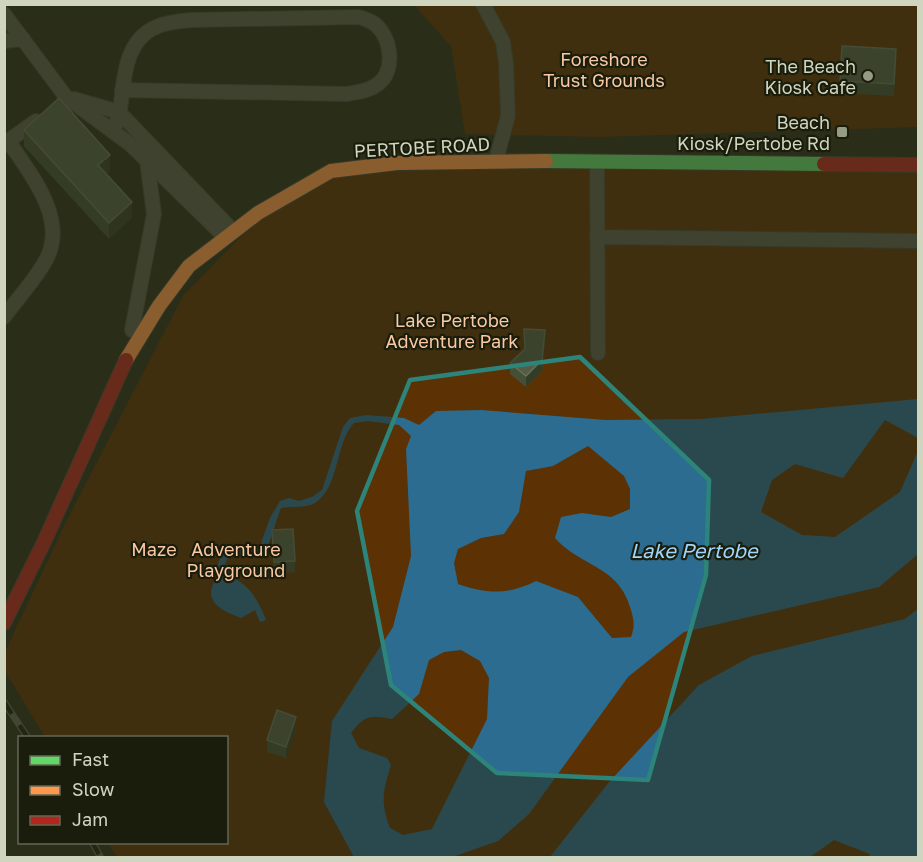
<svg xmlns="http://www.w3.org/2000/svg" width="923" height="862" font-family="'Golos Text',sans-serif">
<style>
.green{fill:#5c3103}
.water{fill:#2b6c90;fill-rule:evenodd}
.lines{fill:none;stroke-linecap:round;stroke-linejoin:round}
.lane-casing{stroke:#444837;stroke-width:16}
.fast-casing{stroke:#444837;stroke-width:16}
.slow-casing{stroke:#444837;stroke-width:16}
.jam-casing{stroke:#444837;stroke-width:16}
.lane{stroke:#595c4c;stroke-width:14}
.fast{stroke:#63d668;stroke-width:14}
.slow{stroke:#ff974d;stroke-width:14}
.jam{stroke:#b3261e;stroke-width:14}
.rail-casing{stroke:#606254;stroke-width:7}
.rail{stroke:#1a1d0c;stroke-width:4.5;stroke-dasharray:14;stroke-linecap:butt}
.wall{fill:#444f36}
.shaded-wall{fill:#333c24}
.building{fill:#535d45;stroke:#667058;stroke-width:1.5}
.marked{fill:none;stroke:#2c847a;stroke-width:4.5;stroke-linejoin:round}
.poi-dot{fill:#969b85;stroke:#1a1d0c;stroke-width:2}
.labels{text-anchor:middle;dominant-baseline:central;stroke-width:4.5;stroke-linejoin:round;paint-order:stroke}
.park-label{font-size:18px;fill:#fac8a2;stroke:#1a1d0c}
.poi-label{font-size:18px;fill:#d0d5bf;stroke:#1a1d0c;text-anchor:end}
.street-label{font-size:18px;fill:#d0d5bf;stroke:#1a1d0c}
.water-label{font-size:20px;font-style:italic;fill:#a0d6fb;stroke:#1a1d0c}
</style>
<rect width="100%" height="100%" fill="#2a2e18"/>
<g class="green">
<polygon points="414,5 918,5 918,127 599,137 465,134 451,46"/>
<polygon points="432,152 918,161 918,857 117,857 108,843 226,842 226,738 45,737 5,671 5,652 65,524 183,296 288,188"/>
</g>
<g class="water">
<path d="M918,399V438L885,420L843,478L795,464L772,480L761,512L802,535L835,537L900,492L918,451V554L879,587L684,632L628,677L529,814L498,841L452,857H354L324,802L332,721L393,627L411,556L406,449L411,436L399,425L368,421L354,423C334,444 340,490 313,504C304,508 291,506 281,508C276,520 271,541 266,549C256,566 223,539 224,575C248,581 257,598 266,620L260,622L255,610L241,618C228,613 206,605 212,587C213,584 215,581 215,578C217,567 218,561 224,552L236,549H259L270,518L280,501L289,498L299,501L312,497L322,490L343,427L350,418L366,415L404,418L419,425L436,411L481,410L606,420L701,419ZM588,446L624,476L630,489V509L611,517L582,513L561,517L555,538C582,568 619,565 631,610C634,621 635,626 631,637L612,638L578,597L536,581C508,595 487,594 458,584L454,563L458,549L481,538L504,534L519,512L526,471L553,466ZM461,650L480,661L489,678L487,719L432,829L403,835L390,828C380,802 383,790 391,765L387,758L359,748L351,733C365,715 370,715 392,719L419,694L429,660L444,652Z"/>
<polygon points="918,609 918,857 869,857 870,854 834,840 810,857 550,857 610,781 699,685 752,656 905,619"/>
</g>
<g class="lines">
<g class="lane-casing">
<g id="lane">
<polyline points="483,4 503,42 506,63 508,116 496,160"/>
<polyline points="4,14 66,97 130,144 225,237"/>
<polyline points="4,41 23,39"/>
<polyline points="74,99 119,112 233,231"/>
<path d="M114,131C116,122 120,113 121,103C124,76 126,40 156,27C167,22 180,21 192,20L359,17C365,19 372,21 376,25C391,38 396,71 378,84C369,91 358,92 347,94L122,90"/>
<polyline points="4,144 36,121"/>
<polyline points="597,162 598,353"/>
<polyline points="597,237 918,241"/>
<path d="M4,317C18,298 35,280 46,260C68,219 31,175 9,142"/>
<polyline points="132,330 154,214 147,161"/>
</g>
</g>
<g class="fast-casing">
<polyline id="fast" points="546,161 824,164"/>
</g>
<g class="slow-casing">
<polyline id="slow" points="126,360 159,306 189,266 258,213 331,171 397,163 546,161"/>
</g>
<g class="jam-casing">
<g id="jam">
<polyline points="824,164 918,165"/>
<polyline points="4,623 44,542 126,360"/>
</g>
</g>
<use href="#lane" class="lane"/>
<use href="#fast" class="fast"/>
<use href="#slow" class="slow"/>
<use href="#jam" class="jam"/>
<g class="rail-casing">
<g id="rail">
<polyline points="4,702 28,738"/>
<polyline points="92,842 101,858"/>
</g>
</g>
<use href="#rail" class="rail"/>
</g>
<g class="wall">
<polygon points="896,60 894,96 840,93 840,81"/>
<polygon points="24,130 110,171 107,174 132,218 109,239 24,146"/>
<polygon points="524,329 545,341 542,371 526,387 510,374 510,363 524,350"/>
<polygon points="272,530 295,561 295,572 274,574"/>
<polygon points="296,729 286,758 267,752 267,740"/>
</g>
<g class="shaded-wall">
<polygon points="110,155 110,171 98,181 98,165"/>
<polygon points="132,202 132,218 109,239 109,223"/>
<polygon points="545,330 542,371 526,387 526,376"/>
<polygon points="296,717 296,729 286,758 286,747"/>
</g>
<g class="building">
<polygon points="842,46 896,49 894,84 840,81"/>
<polygon points="59,98 110,155 98,165 132,202 109,223 24,130"/>
<polygon points="524,329 545,330 542,360 526,376 510,363 525,349"/>
<polygon points="293,529 295,561 274,562 272,530"/>
<polygon points="277,710 296,717 286,747 267,740"/>
</g>
<path d="M0 0H923V862H0ZM580,357L709,480L706,575L648,780L497,773L391,685L357,511L410,380Z" fill="#2a2e18" fill-opacity=".55" fill-rule="evenodd"/>
<path class="marked" d="M580,357L709,480L706,575L648,780L497,773L391,685L357,511L410,380Z"/>
<g class="poi-dot">
<circle cx="868" cy="76" r="6"/>
<rect x="836" y="126" width="12" height="12" rx="3"/>
</g>
<g class="labels">
<g class="park-label">
<text x="604" y="59">Foreshore<tspan x="604" dy="21">Trust Grounds</tspan></text>
<text x="452" y="320">Lake Pertobe<tspan x="452" dy="21">Adventure Park</tspan></text>
<text x="154" y="549">Maze</text>
<text x="236" y="549">Adventure<tspan x="236" dy="21">Playground</tspan></text>
</g>
<g class="poi-label">
<text x="856" y="66">The Beach<tspan x="856" dy="21">Kiosk Cafe</tspan></text>
<text x="830" y="122">Beach<tspan x="830" dy="21">Kiosk/Pertobe Rd</tspan></text>
</g>
<g class="street-label">
<text transform="translate(422 147) rotate(-3)">PERTOBE ROAD</text>
</g>
<g class="water-label">
<text x="694" y="550">Lake Pertobe</text>
</g>
</g>
<rect width="923" height="862" fill="none" stroke="#d0d5bf" stroke-width="12"/>
<rect x="18" y="736" width="210" height="108" fill="#1a1d0c" stroke="#636754" stroke-width="1.5"/>
<rect x="30" y="756" width="30" height="9" fill="#63d668" stroke="#636754" stroke-width="1.5"/>
<text x="72" y="766" font-size="18" fill="#d0d5bf">Fast</text>
<rect x="30" y="786" width="30" height="9" fill="#ff974d" stroke="#636754" stroke-width="1.5"/>
<text x="72" y="796" font-size="18" fill="#d0d5bf">Slow</text>
<rect x="30" y="816" width="30" height="9" fill="#b3261e" stroke="#636754" stroke-width="1.5"/>
<text x="72" y="826" font-size="18" fill="#d0d5bf">Jam</text>
</svg>
